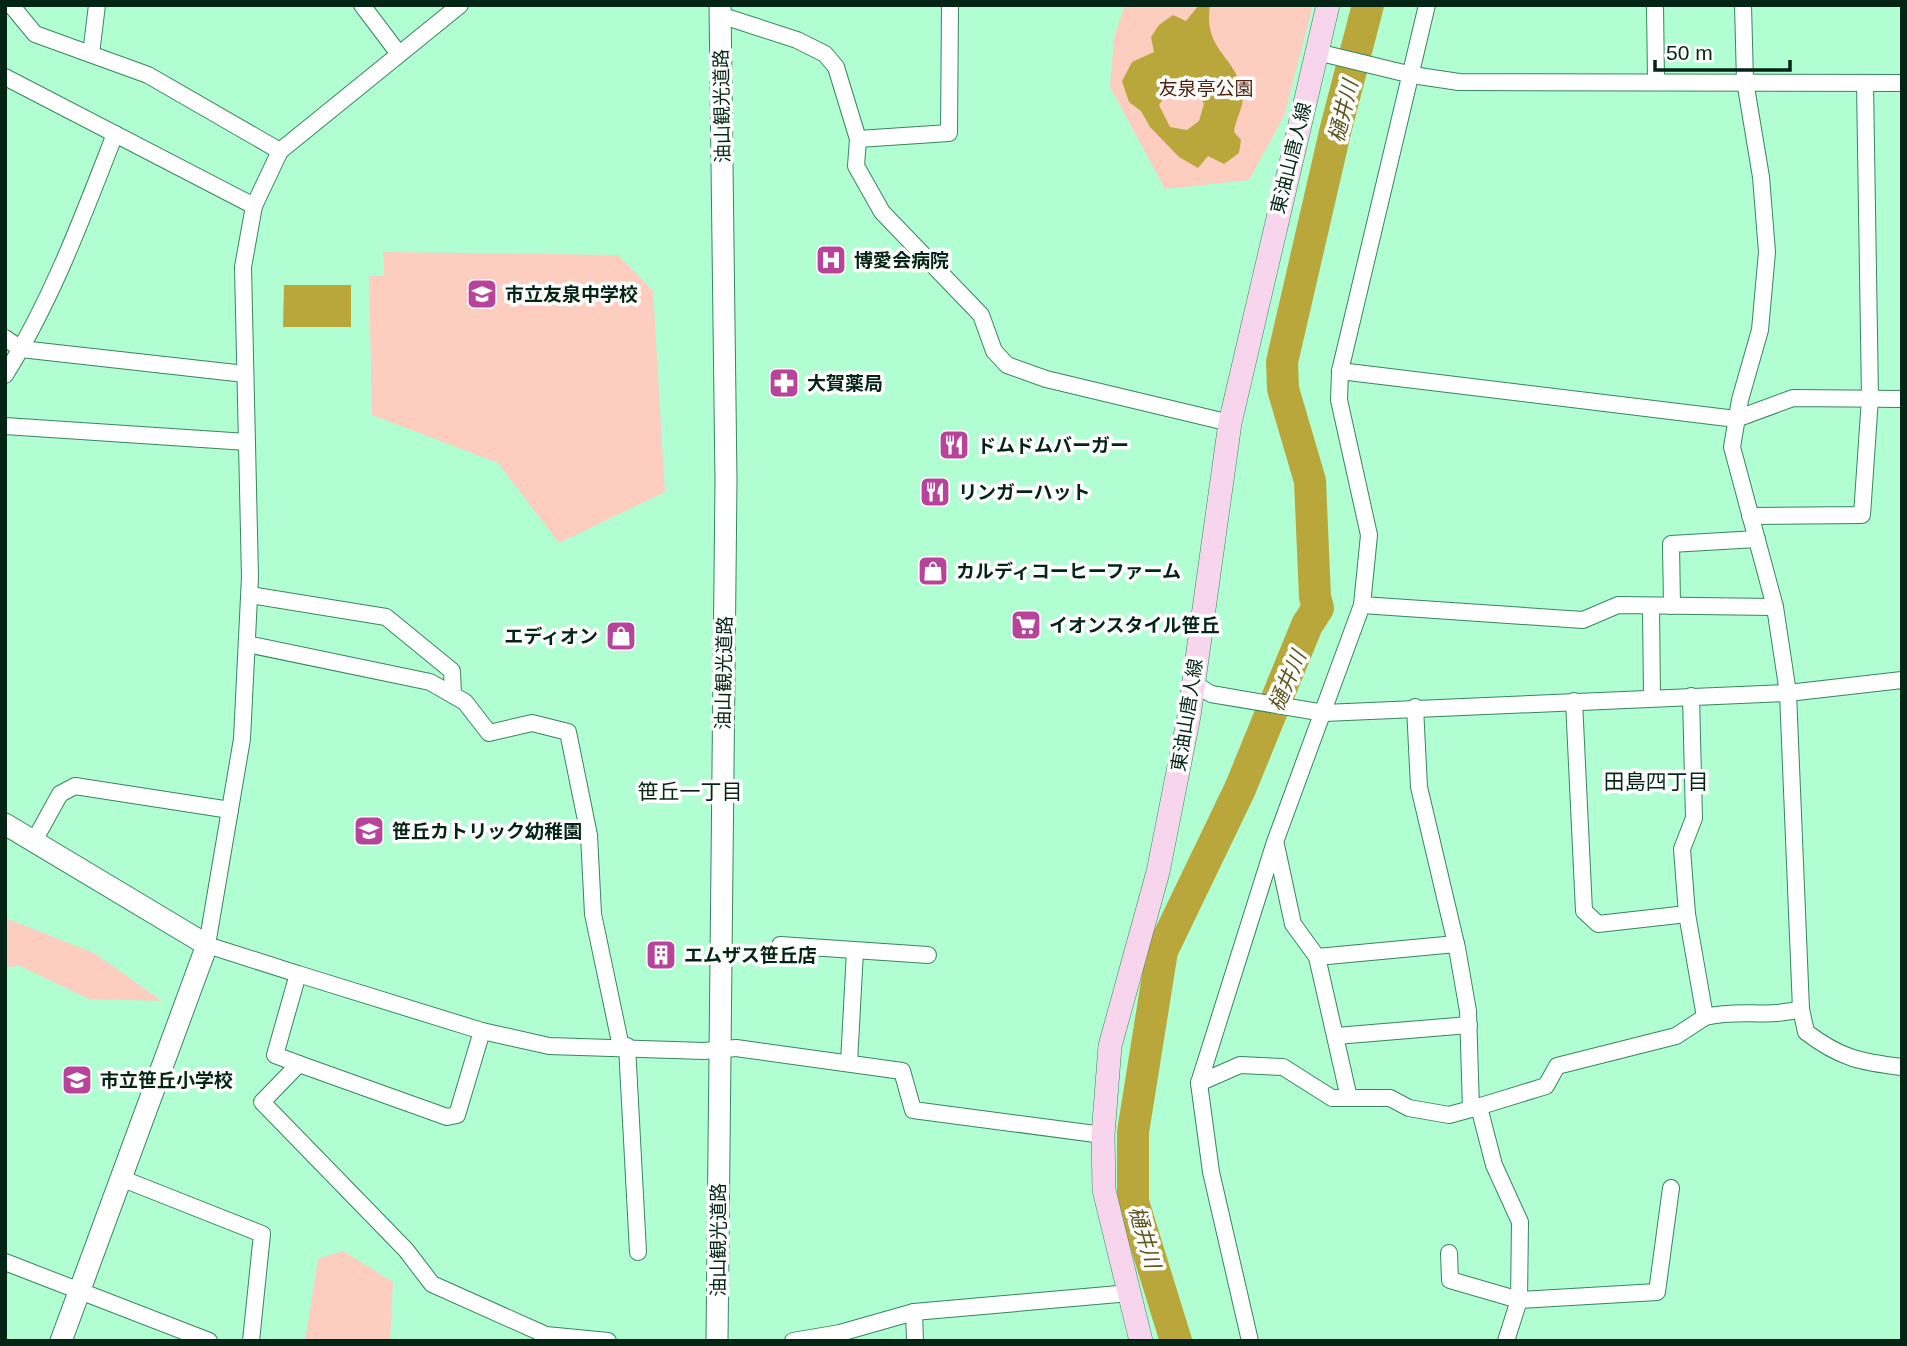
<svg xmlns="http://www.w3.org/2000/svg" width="1907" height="1346" font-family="Arial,'Noto Sans JP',sans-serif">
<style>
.green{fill:#fdcebf}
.water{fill:#baa73c;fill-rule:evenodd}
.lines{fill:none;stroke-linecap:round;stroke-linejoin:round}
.river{stroke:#baa73c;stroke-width:32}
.minor-casing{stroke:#38855f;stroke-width:18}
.tertiary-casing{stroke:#38855f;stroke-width:23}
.secondary-casing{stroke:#38855f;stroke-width:24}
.minor{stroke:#fff;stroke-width:16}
.tertiary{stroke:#fff;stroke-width:21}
.secondary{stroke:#f7d5ed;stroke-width:23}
.labels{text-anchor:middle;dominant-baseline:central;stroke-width:7;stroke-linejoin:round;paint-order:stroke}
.park-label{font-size:19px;fill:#512212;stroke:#fff}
.street-label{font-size:19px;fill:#042515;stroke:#fff}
.poi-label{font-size:19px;font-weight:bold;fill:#042515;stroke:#fff;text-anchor:start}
.water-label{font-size:21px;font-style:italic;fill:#5e541d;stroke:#fff}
.neighbourhood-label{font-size:21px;fill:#042515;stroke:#fff}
</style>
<rect width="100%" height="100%" fill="#b0fed2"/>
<g class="green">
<polygon points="1125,5 1313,5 1284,116 1249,180 1165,189 1110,87 1114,37"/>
<polygon points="383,252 618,255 653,291 665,492 559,543 498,463 372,415 369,276 384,276"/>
<polygon points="5,918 94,953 162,1001 89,999 20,966 5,967"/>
<polygon points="343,1251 393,1282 390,1341 305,1341 318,1259"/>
</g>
<g class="water">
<path d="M1199,5H1210C1203,52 1237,55 1243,95C1244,107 1235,120 1234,132L1241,140L1239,153L1224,164L1208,156L1198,168L1179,157L1150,127L1141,111L1129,102L1122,81L1132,62L1154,52L1151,37L1159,25L1173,15L1186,21ZM1180,95L1201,98L1204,104L1199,121L1187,130L1170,127L1159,105L1163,99Z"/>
<polygon points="284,285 351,285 351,327 283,327"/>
</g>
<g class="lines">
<polyline class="river" points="1176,1341 1133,1202 1133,1132 1162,951 1240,789 1307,625 1318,608 1315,597 1310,481 1283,389 1282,362 1336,128 1368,5"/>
<g class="minor-casing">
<g id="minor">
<polyline points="11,5 35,34 148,75 280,151 460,5"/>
<polyline points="362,5 399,54"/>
<polyline points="1427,5 1340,371 1736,419 1793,398 1902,399"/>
<polyline points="1655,5 1656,81"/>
<path d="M1743,5L1745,81L1761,177L1767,252L1760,330L1740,400L1732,447L1775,607L1788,693L1801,1009L1806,1032C1840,1058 1860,1062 1902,1067"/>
<polyline points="720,15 797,40 825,54 836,67 858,139 856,166 882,212 981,315 994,351 1007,365 1046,379 1230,423"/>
<polyline points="1317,52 1412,75 1459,82 1902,83"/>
<polyline points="91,54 97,5"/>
<polyline points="5,77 254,206"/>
<polyline points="858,139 949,133 950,5"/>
<polyline points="280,151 254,206 243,267 250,577 242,739 207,945 298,974 275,1055 299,1064 262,1102 406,1250 432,1284 546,1335 608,1341"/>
<polyline points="5,338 21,349 245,374"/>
<polyline points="1340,371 1339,400 1369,535 1362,605"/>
<path d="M5,375C52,300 83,216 115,134"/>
<polyline points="5,426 247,442"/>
<polyline points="1750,516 1862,515 1870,398 1865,83"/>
<polyline points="250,595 386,617 452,671 453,695"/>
<polyline points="1651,606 1652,698"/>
<polyline points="1672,606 1671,544 1757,539"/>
<polyline points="247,644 430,682 465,702 489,733 532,723 568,732 589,835 593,914 621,1047"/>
<polyline points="1192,682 1211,694 1324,713 1788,693 1902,680"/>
<path d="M1574,701L1584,911L1598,924L1687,914L1705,1017C1738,1009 1769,1018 1801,1009"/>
<polyline points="1415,707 1419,787 1457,948 1468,1011 1471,1109 1546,1086 1557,1066 1676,1036 1705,1017"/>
<polyline points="34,841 60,794 75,786 230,810"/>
<polyline points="1276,845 1293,924 1317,957 1349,1098"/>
<polyline points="1687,914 1682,849 1694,818 1691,696"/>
<polyline points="780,945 928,955"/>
<polyline points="1317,957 1456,944"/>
<polyline points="298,974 482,1031 549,1046 704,1051 736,1048 902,1071 913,1110 1103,1135"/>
<polyline points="1336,1036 1469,1025"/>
<polyline points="627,1046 638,1252"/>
<polyline points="849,1063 855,951"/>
<polyline points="299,1064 447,1117 457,1115 482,1031"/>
<polyline points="1199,1083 1240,1065 1283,1067 1332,1098 1390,1098 1409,1108 1449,1115 1471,1109"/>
<polyline points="1479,1107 1494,1165 1520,1222 1519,1300 1506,1341"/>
<polyline points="123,1179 262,1234 251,1341"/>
<polyline points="1449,1253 1450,1280 1519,1300 1657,1292 1671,1188"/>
<polyline points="5,1262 209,1341"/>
<polyline points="914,1312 915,1341"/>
<polyline points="793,1341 840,1333 914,1312 1130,1293"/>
<polyline points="1250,1341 1211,1172 1199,1083 1275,842 1362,605 1583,620 1618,605 1775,607"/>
</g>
</g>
<g class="tertiary-casing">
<g id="tertiary">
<polyline points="5,824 207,945 61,1341"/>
<polyline points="717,1341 726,481 720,5"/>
</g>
</g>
<g class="secondary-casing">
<polyline id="secondary" points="1141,1341 1104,1190 1103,1135 1110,1046 1158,872 1189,716 1230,423 1328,5"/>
</g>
<use href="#minor" class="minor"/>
<use href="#tertiary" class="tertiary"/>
<use href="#secondary" class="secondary"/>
</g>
<defs>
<g id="hospital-square" transform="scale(1.575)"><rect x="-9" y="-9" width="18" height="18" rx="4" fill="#b8439b" stroke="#fff"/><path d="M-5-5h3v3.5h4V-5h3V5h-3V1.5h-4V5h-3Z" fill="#fff"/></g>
<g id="school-square" transform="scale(1.575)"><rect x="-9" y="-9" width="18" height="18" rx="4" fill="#b8439b" stroke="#fff"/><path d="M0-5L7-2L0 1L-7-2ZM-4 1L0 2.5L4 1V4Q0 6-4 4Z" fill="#fff"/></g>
<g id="pharmacy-square" transform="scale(1.575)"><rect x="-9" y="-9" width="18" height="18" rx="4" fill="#b8439b" stroke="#fff"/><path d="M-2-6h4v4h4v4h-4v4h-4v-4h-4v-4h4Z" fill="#fff"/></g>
<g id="restaurant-square" transform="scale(1.575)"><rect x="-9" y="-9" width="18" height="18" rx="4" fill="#b8439b" stroke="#fff"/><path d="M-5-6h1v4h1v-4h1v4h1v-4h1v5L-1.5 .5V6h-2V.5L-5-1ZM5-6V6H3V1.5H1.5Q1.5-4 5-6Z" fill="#fff"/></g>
<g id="shop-square" transform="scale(1.575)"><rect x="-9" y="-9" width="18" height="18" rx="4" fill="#b8439b" stroke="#fff"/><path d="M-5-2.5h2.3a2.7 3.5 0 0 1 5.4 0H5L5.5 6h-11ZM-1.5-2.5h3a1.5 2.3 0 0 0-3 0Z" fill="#fff"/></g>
<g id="supermarket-square" transform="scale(1.575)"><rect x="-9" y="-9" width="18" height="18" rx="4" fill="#b8439b" stroke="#fff"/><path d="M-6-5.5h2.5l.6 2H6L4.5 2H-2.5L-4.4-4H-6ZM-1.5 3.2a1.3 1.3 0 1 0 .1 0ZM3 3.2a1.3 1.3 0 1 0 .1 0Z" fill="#fff"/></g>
<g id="building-square" transform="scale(1.575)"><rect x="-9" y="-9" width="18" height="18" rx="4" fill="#b8439b" stroke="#fff"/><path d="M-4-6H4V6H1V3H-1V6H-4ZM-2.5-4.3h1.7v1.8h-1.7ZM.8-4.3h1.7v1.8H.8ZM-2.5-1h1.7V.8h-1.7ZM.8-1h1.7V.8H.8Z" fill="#fff"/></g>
</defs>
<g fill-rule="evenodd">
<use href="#hospital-square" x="831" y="260"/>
<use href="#school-square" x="482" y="294"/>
<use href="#pharmacy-square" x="784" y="383"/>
<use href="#restaurant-square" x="954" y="445"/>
<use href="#restaurant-square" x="935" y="492"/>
<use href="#shop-square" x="933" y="571"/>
<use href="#supermarket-square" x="1026" y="625"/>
<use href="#shop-square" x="621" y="636"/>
<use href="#school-square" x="369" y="831"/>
<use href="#building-square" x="661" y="955"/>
<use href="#school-square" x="77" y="1080"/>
</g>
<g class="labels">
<g class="park-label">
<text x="1206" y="88">友泉亭公園</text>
</g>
<g class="street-label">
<text transform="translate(722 106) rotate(-91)">油山観光道路</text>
<text transform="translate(1291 158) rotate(-76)">東油山唐人線</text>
<text transform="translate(724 673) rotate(-89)">油山観光道路</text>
<text transform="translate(1187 715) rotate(-81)">東油山唐人線</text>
<text transform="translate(718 1240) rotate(-90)">油山観光道路</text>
</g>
<g class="poi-label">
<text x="854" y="260">博愛会病院</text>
<text x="505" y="294">市立友泉中学校</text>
<text x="807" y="383">大賀薬局</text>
<text x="977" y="445">ドムドムバーガー</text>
<text x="958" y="492">リンガーハット</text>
<text x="956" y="571">カルディコーヒーファーム</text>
<text x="1049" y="625">イオンスタイル笹丘</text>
<text x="598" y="636" text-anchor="end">エディオン</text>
<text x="392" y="831">笹丘カトリック幼稚園</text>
<text x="684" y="955">エムザス笹丘店</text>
<text x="100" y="1080">市立笹丘小学校</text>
</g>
<g class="water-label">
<text transform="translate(1343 111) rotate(-76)">樋井川</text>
<text transform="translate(1287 681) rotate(-67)">樋井川</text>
<text transform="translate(1145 1237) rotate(74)">樋井川</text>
</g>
<g class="neighbourhood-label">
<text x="1656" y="781">田島四丁目</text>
<text x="690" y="791">笹丘一丁目</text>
</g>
</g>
<rect width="1907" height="1346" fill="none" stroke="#042515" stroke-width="14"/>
<path d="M1655 60v10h135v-10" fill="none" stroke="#042515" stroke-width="3.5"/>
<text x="1666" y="60" font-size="21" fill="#042515" stroke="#ffffff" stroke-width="5" paint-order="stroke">50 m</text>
</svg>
